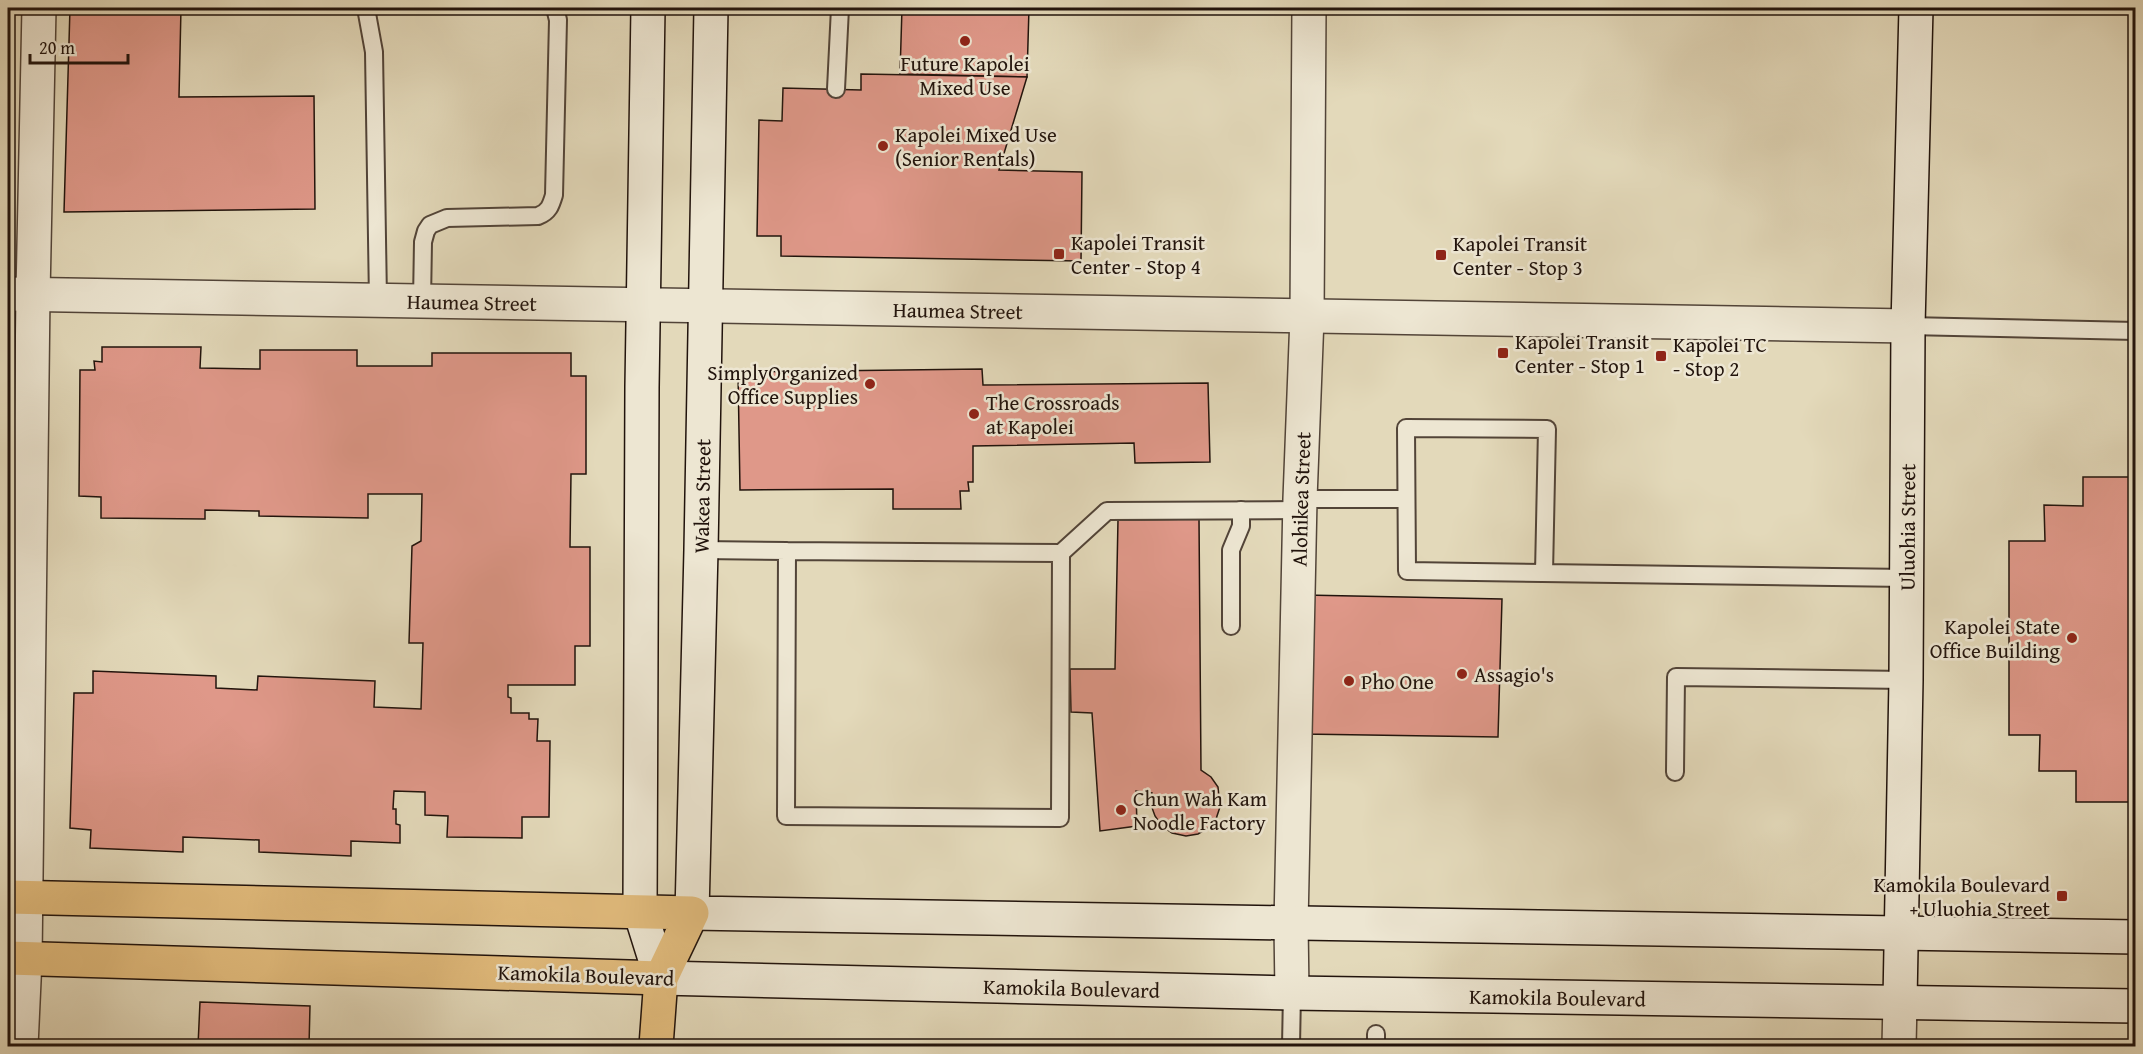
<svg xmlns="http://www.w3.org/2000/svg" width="2143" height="1054" font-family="'Gentium Book Plus',serif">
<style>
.building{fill:#df9889;stroke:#21130c;stroke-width:1.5}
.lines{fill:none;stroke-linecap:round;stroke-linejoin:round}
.lane-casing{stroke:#524438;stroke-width:20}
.street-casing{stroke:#524438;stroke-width:36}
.secondary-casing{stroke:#21130c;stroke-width:36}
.primary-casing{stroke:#21130c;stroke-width:36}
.lane{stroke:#ede6d2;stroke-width:16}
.street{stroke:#ede6d2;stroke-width:33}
.secondary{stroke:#ede6d2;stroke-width:33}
.primary{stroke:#e2bc7d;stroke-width:33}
.poi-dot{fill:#8f2418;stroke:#ede6d2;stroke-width:2}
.labels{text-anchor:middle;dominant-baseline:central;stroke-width:5;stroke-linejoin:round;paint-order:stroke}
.poi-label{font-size:21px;fill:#21130c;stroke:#ede6d2;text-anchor:start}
.street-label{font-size:21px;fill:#21130c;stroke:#ede6d2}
</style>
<rect width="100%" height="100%" fill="#e3d9ba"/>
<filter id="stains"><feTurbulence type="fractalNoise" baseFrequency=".00333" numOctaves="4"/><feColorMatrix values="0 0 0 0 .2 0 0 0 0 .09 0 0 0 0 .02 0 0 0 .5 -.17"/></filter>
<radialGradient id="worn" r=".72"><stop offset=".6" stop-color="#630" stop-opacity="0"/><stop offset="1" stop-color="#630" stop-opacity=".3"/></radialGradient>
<g class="building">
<polygon points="70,8 181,8 179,97 314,96 315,209 64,212"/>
<polygon points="902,8 1029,8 1027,77 900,74"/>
<polygon points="861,74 1027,77 999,170 1082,172 1081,261 781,256 781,236 757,236 759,120 782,121 783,88 861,90"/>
<polygon points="102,347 201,347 200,368 260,369 260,350 357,350 357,366 432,366 432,353 571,353 571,376 586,376 586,474 571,474 570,547 590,547 590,646 575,646 575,685 508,685 508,697 511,698 511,713 529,713 529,719 538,719 537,741 550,741 549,817 522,817 522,838 447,837 448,816 425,815 425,792 394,791 393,809 396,809 396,824 400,825 400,843 351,841 351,856 259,852 259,840 183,837 183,852 90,848 91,830 70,828 74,693 93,693 93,671 216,676 216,688 257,690 258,676 375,681 374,707 421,709 423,643 409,643 412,546 421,541 422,494 368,494 368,518 259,516 259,511 205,510 205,519 101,518 101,497 79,496 80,370 95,370 94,361 102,362"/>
<polygon points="982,369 983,385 1208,383 1210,462 1135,463 1134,443 973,446 973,482 968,482 969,491 960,491 961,509 893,509 893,489 740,490 738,372"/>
<polygon points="2083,477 2136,477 2136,802 2076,802 2076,771 2039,771 2040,735 2009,735 2009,541 2045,541 2044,505 2083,506"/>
<polygon points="1199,519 1201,770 1211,777 1218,787 1220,807 1216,819 1208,828 1198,834 1186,836 1172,833 1162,826 1155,816 1151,805 1152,793 1136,791 1137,826 1100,831 1092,713 1071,712 1070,669 1115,669 1118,520"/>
<polygon points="1304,595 1502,599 1498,737 1302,734"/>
<polygon points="200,1002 310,1006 309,1046 198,1046"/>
</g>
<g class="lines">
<g class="lane-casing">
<g id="lane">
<polyline points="366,8 374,52 378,300"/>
<polyline points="836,89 840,8"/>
<path d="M422,301L423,242L426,231L430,225L447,218L538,216C549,212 551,205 554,195L558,20L555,8"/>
<polyline points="1908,326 2136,331"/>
<polyline points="1300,499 1406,499"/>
<polyline points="701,550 787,551 786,816 1060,818 1061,553 787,551"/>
<polyline points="1061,553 1107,511 1300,510"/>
<polyline points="1544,573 1547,429 1406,428 1407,571 1907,578"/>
<polyline points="1231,626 1231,550 1241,526 1241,510"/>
<polyline points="1675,772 1676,677 1906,680"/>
<polyline points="1291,1046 1292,993"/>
<polyline points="1376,1046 1376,1034"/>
</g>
</g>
<g class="street-casing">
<g id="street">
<path id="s1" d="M8,294L1908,326"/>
<path id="s2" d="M1292,993L1291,924L1300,499L1307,317L1309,8"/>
<polyline points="21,1046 25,959 33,294 39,8"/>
<polyline points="1899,1046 1900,1001"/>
</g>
</g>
<g class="secondary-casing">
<g id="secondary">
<path id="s3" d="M648,8L642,387L640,911L661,978L1292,993L2136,1006"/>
<polyline points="711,8 701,550 692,913 2136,937"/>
<path id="s4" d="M1900,1001L1906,680L1908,326L1916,8"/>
</g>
</g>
<g class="primary-casing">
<g id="primary">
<polyline points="8,897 692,913 661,978 656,1046"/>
<polyline points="8,958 661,978"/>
</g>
</g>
<use href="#lane" class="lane"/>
<use href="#street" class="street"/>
<use href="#secondary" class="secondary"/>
<use href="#primary" class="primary"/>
</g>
<g class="poi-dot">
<circle cx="965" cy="41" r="6"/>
<circle cx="883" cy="146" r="6"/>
<rect x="1053" y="248" width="12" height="12" rx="3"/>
<rect x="1435" y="249" width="12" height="12" rx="3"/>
<rect x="1497" y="347" width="12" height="12" rx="3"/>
<rect x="1655" y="350" width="12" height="12" rx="3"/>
<circle cx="870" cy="384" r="6"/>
<circle cx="974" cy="414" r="6"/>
<circle cx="2072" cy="638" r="6"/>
<circle cx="1462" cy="674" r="6"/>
<circle cx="1349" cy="681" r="6"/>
<circle cx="1121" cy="810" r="6"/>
<rect x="2056" y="890" width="12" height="12" rx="3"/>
</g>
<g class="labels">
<g class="poi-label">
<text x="965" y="63" text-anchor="middle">Future Kapolei<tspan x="965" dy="24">Mixed Use</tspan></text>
<text x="895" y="134">Kapolei Mixed Use<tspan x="895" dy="24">(Senior Rentals)</tspan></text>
<text x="1071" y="242">Kapolei Transit<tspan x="1071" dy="24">Center - Stop 4</tspan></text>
<text x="1453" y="243">Kapolei Transit<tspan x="1453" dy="24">Center - Stop 3</tspan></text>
<text x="1515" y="341">Kapolei Transit<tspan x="1515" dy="24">Center - Stop 1</tspan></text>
<text x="1673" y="344">Kapolei TC<tspan x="1673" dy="24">- Stop 2</tspan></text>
<text x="858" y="372" text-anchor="end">SimplyOrganized<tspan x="858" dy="24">Office Supplies</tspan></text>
<text x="986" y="402">The Crossroads<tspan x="986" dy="24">at Kapolei</tspan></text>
<text x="2060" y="626" text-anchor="end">Kapolei State<tspan x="2060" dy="24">Office Building</tspan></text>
<text x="1474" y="674">Assagio's</text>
<text x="1361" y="681">Pho One</text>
<text x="1133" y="798">Chun Wah Kam<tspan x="1133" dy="24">Noodle Factory</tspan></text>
<text x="2050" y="884" text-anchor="end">Kamokila Boulevard<tspan x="2050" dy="24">+ Uluohia Street</tspan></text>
</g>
<g class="street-label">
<text stroke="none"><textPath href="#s1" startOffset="464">Haumea Street</textPath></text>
<text stroke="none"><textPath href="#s1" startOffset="950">Haumea Street</textPath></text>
<text transform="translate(702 496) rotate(-89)">Wakea Street</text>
<text stroke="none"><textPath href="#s2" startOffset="494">Alohikea Street</textPath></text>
<text stroke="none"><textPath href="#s4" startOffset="474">Uluohia Street</textPath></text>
<text transform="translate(586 975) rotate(2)">Kamokila Boulevard</text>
<text stroke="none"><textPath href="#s3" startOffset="1384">Kamokila Boulevard</textPath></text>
<text stroke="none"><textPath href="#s3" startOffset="1870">Kamokila Boulevard</textPath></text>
</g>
</g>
<rect width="2143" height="1054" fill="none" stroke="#e3d9ba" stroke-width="30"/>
<rect x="9" y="9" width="2125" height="1036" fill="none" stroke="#21130c" stroke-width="3"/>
<rect x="15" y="15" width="2113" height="1024" fill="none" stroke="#21130c" stroke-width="1.5"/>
<path d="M30 54v9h98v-9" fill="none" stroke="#21130c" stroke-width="3"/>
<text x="39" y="54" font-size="18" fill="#21130c" stroke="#ede6d2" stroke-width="4.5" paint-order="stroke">20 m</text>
<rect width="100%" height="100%" filter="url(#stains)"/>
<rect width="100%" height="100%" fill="url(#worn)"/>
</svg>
